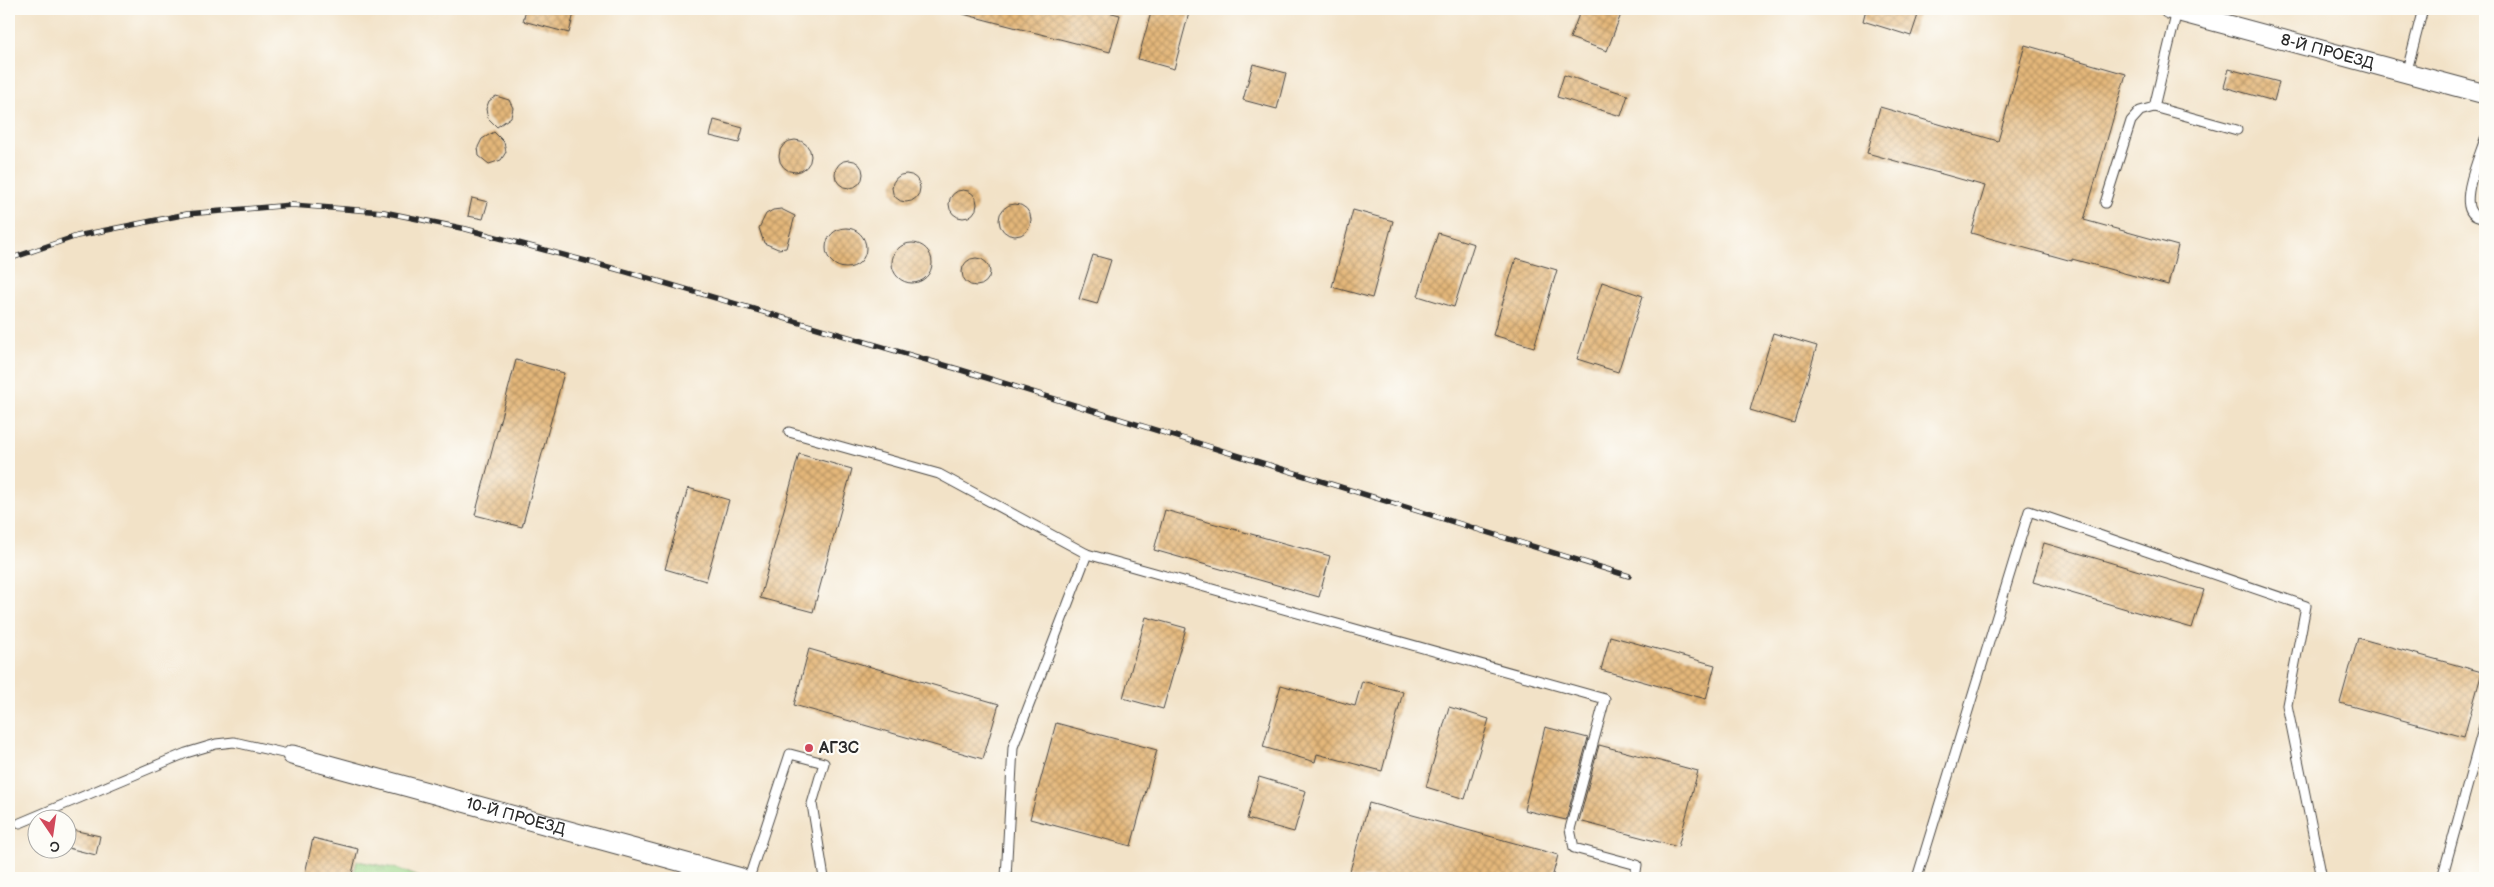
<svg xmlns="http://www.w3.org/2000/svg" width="2494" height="887" font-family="'Balsamiq Sans',sans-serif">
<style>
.grass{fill:url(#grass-tufts);stroke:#63805a}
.building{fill:url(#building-cross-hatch)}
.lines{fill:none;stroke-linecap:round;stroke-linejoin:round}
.service-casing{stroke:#494642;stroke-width:11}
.minor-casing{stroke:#494642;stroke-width:21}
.service{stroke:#fff;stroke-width:9}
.minor{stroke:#fff;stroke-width:19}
.rail-casing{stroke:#2b2b2b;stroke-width:5.5}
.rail{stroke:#fdfcf7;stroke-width:4;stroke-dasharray:11;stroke-linecap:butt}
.poi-dot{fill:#d1495b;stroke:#fdfcf7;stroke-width:2}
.labels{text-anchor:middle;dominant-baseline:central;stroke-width:4.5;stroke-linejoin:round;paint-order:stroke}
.street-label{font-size:16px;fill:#2b2b2b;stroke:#fdfcf7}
.poi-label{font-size:16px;font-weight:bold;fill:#2b2b2b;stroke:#fdfcf7;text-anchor:start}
</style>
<defs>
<pattern id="grass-tufts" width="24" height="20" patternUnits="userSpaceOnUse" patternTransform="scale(1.25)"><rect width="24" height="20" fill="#9bd588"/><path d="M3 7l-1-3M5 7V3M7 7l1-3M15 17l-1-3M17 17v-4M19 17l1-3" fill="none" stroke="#86b776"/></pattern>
<pattern id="building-cross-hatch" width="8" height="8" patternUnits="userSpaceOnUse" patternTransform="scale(1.25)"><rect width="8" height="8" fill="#e4b77a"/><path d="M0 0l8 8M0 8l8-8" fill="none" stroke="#b99564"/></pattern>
</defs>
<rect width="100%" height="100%" fill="#fdfcf7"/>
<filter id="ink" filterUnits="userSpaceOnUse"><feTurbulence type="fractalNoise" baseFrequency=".02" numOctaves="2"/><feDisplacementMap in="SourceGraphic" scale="10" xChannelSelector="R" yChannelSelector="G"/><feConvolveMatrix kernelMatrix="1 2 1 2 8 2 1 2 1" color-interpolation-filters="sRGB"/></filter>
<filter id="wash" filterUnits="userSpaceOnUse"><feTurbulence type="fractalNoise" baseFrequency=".0096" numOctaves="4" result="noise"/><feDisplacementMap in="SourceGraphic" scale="20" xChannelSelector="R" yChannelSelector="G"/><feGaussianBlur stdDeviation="1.12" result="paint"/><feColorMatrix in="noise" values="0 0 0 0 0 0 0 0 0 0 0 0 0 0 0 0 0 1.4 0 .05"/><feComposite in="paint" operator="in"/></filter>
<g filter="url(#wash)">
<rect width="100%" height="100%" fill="#f2e2c7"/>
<polygon class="grass" points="357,861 399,869 421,878 353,878"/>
<g id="blocks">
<g class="building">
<polygon points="526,9 575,9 569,33 523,21"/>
<polygon points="963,9 1096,9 1120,15 1110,52 963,14"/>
<polygon points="1152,9 1190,9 1174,69 1138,59"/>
<polygon points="1581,9 1623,9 1607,51 1570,38"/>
<polygon points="1866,9 1920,9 1911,36 1863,21"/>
<polygon points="2025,45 2126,74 2084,220 2178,246 2168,285 2072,259 2072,261 1971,233 1985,186 1867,153 1880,107 1998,141"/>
<polygon points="1253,64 1286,73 1277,109 1243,100"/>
<polygon points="2229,69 2279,82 2274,101 2224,87"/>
<polygon points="1564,75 1628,95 1621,116 1557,97"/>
<polygon points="496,96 509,100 513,108 511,117 497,127 488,118 486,109 489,101"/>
<polygon points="714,120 743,128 739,143 710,136"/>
<polygon points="494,132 504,142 506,152 501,160 489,164 479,156 478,147 482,139"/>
<circle cx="795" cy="156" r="16"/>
<circle cx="849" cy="174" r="14"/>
<circle cx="906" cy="188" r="14"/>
<circle cx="963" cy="204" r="14"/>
<polygon points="472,198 488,202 483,219 468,216"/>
<circle cx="1015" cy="220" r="16"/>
<polygon points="781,209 795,216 786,248 778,249 764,243 759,228 766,214 773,210"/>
<polygon points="1353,210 1393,221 1372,298 1332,287"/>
<circle cx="846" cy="248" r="20"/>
<polygon points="1438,233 1474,244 1454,307 1418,296"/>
<circle cx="912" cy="263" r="20"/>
<polygon points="1093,255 1111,260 1097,304 1079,299"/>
<polygon points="1516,258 1557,270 1534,347 1493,335"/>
<circle cx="976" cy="272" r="14"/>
<polygon points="1602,282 1643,296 1618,372 1577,359"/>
<polygon points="1773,333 1817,346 1794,423 1750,410"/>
<polygon points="516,360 564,373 522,527 475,515"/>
<polygon points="799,454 852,469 813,612 760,598"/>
<polygon points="688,488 729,500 706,581 665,569"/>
<polygon points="1165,510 1330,556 1319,597 1154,550"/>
<polygon points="2044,543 2204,590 2192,628 2033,582"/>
<polygon points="1146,617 1186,628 1163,709 1123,698"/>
<polygon points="1610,636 1715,665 1706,699 1601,670"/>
<polygon points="2358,638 2482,672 2464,737 2340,703"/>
<polygon points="809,649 999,704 983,759 794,705"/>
<polygon points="1362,681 1403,692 1382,771 1317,754 1315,762 1263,747 1281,685 1355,706"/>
<polygon points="1449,707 1489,719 1465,799 1426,787"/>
<polygon points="1056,723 1157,750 1131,846 1030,819"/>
<polygon points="1545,727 1588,738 1566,820 1524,810"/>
<polygon points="1599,745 1698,771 1678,847 1579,821"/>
<polygon points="1259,777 1306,791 1294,832 1247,819"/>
<polygon points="1369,803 1558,855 1552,878 1348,878"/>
<polygon points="68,829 100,836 96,855 68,848"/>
<polygon points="313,838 358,849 351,878 304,878"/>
</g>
</g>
</g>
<g filter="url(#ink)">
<use href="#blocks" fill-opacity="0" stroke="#494642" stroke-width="1"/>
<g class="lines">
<g class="service-casing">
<g id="service">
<polyline points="2177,11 2154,107 2237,130"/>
<polyline points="2406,74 2423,9"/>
<path d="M2485,139C2480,155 2458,203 2474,215C2476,217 2482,218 2485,219"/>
<polyline points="2105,203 2131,121 2140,111 2154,107"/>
<polyline points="789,432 939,474 1087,554 1605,699 1570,829 1574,848 1637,865 1635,878"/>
<polyline points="20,823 186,753 216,744 234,742 292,755"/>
<polyline points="749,878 790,754 824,763 812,804 824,878"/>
<polyline points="1006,878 1013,747 1087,554"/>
<polyline points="1917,878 2029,511 2306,606 2287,705 2322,878"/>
<polyline points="2442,878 2485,722"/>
</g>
</g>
<g class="minor-casing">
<g id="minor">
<path id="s1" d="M2169,9L2485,94"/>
<path id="s2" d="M292,755L741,878"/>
</g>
</g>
<use href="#service" class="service"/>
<use href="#minor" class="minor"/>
<g class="rail-casing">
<polyline id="rail" points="9,259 77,236 187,214 292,205 384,212 466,229 627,272 961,370 1629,576"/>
</g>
<use href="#rail" class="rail"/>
</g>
</g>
<circle class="poi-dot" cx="809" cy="748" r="5"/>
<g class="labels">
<g class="street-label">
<text stroke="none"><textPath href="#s1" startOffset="164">8-Й ПРОЕЗД</textPath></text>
<text stroke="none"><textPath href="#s2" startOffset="232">10-Й ПРОЕЗД</textPath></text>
</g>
<g class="poi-label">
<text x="819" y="748">АГЗС</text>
</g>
</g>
<rect width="2494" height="887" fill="none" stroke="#fdfcf7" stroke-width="30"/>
<g transform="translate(52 834) rotate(167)"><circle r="24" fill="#fdfcf7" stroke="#a9a8a5"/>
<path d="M0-4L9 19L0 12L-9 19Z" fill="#d1495b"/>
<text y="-8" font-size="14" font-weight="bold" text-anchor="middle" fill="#2b2b2b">С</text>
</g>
</svg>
